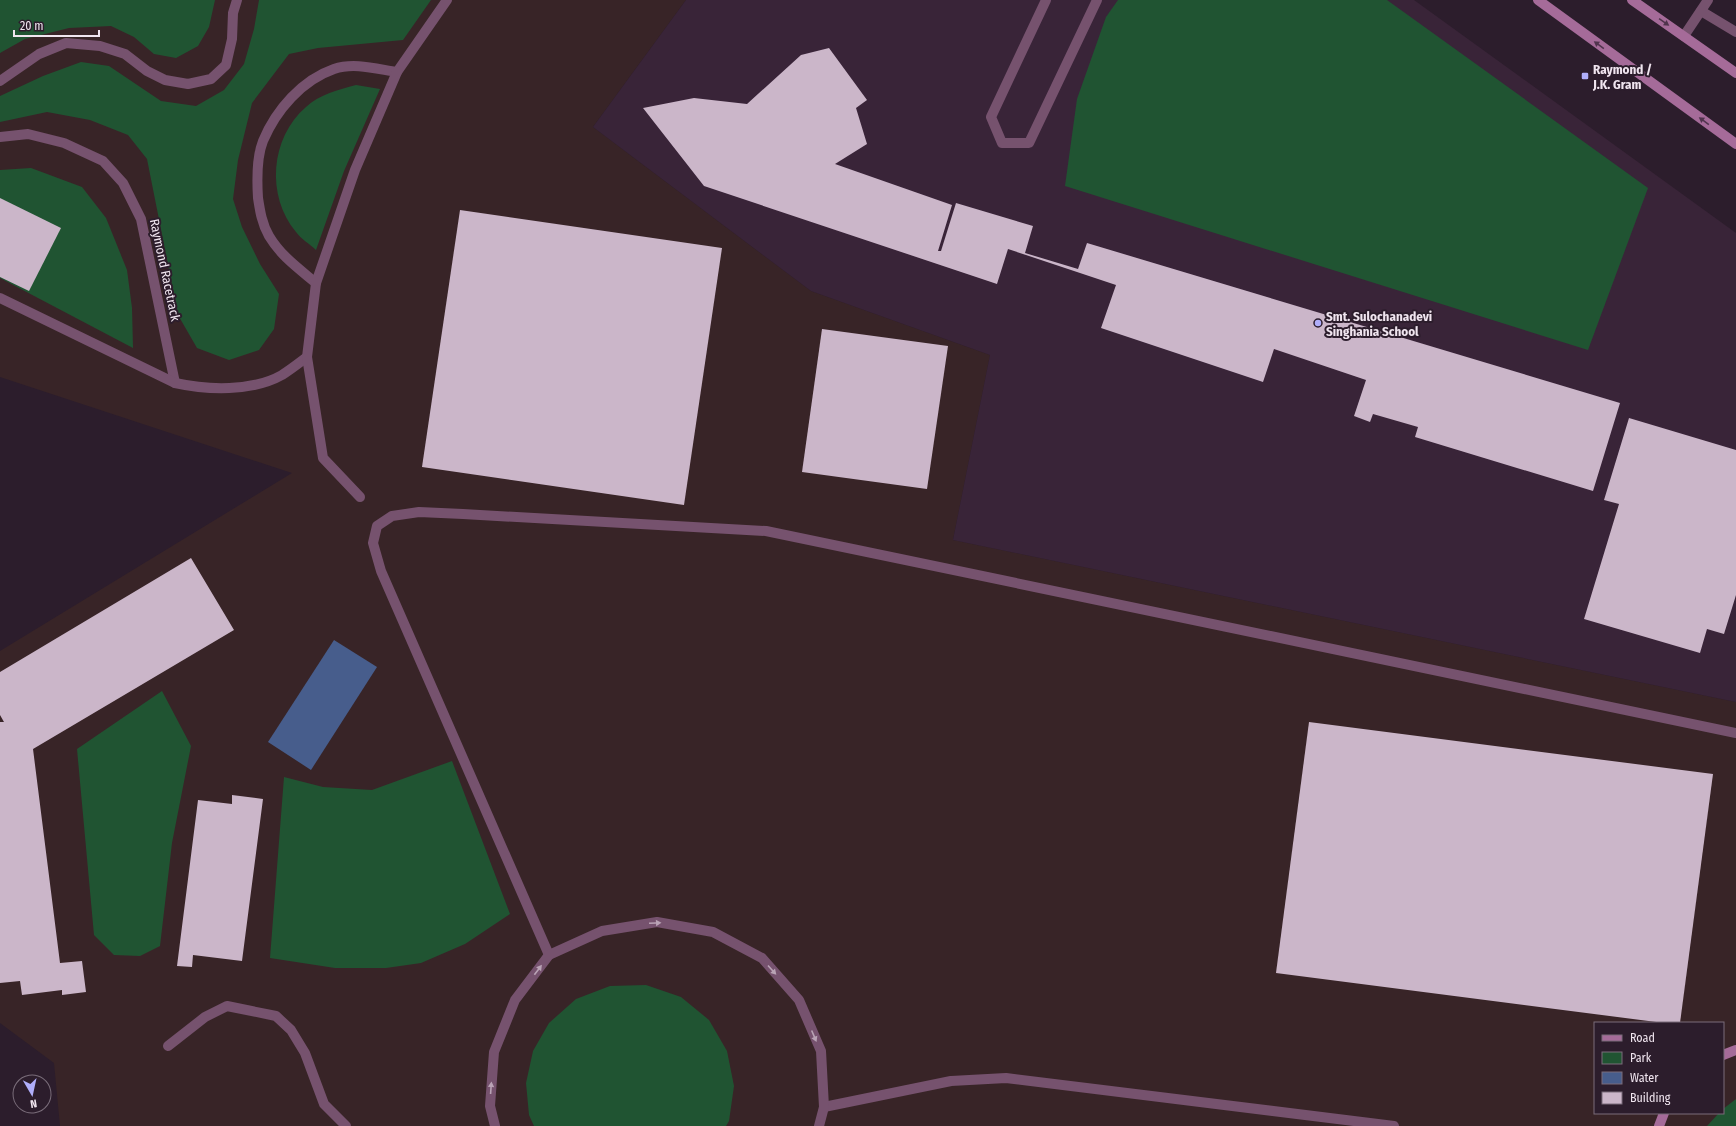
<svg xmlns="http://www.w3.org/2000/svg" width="1736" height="1126" font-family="'Fira Sans Condensed',sans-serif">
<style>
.industrial{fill:#382427;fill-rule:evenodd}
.built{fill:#392438}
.green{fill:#205432}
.water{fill:#475d8c}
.building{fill:#cbb6c9}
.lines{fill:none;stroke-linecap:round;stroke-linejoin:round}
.lane{stroke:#76526e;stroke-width:10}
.street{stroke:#76526e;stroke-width:10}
.secondary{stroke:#a56b99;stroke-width:10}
.oneway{fill:#50344d}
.oneway2{fill:#b9a3b5}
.poi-dot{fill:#b0aefa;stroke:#2c1d2c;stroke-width:1.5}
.labels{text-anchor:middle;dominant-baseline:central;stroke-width:4;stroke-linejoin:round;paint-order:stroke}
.poi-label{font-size:13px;font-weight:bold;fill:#f0e5ef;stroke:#2c1d2c;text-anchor:start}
.street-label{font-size:13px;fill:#f0e5ef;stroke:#2c1d2c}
</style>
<rect width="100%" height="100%" fill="#2c1d2c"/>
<path class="industrial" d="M0,0H686L593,127L811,291L990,355L953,540L1736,702V1126H60L54,1063L0,1023V651L292,473L0,377ZM1595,1023H1723V1113H1595Z"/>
<polygon class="built" points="686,0 1414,0 1736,233 1736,702 953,540 990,355 811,291 593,127"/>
<g class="green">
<polygon points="0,0 215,0 209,27 198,46 176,58 154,54 134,37 111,26 69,28 25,39 0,53"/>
<polygon points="259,0 431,0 403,40 318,48 289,54 252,103 238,160 233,199 242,227 260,264 279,294 274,329 259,350 229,360 197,348 178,315 147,159 128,135 90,120 47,112 0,122 0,96 43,76 81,62 109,66 161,101 196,106 224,90 244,64 254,29"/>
<polygon points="1118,0 1387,0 1648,188 1588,350 1065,186 1077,99 1106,17"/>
<path d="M356,85L380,89L344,171L316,250C310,244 301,239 296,232C266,196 270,138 306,107C320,94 338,90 356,85Z"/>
<polygon points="31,168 82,187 106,218 127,270 132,308 133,348 0,278 0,170"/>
<polygon points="162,691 191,746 172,843 160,946 140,956 114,955 94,935 77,749"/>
<polygon points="452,761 510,914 465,944 421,963 386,968 335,968 270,958 284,777 323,787 372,790"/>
<polygon points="646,985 681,997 709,1020 727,1051 734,1086 729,1121 726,1126 534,1126 529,1115 526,1083 533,1051 549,1023 576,999 610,986"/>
<polygon points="1736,1099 1736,1126 1707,1126 1719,1113 1723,1113 1723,1109"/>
</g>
<polygon class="water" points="334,640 377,667 311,770 268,742"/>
<g class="building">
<polygon points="829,48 867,100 856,108 867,144 835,164 952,205 938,251 941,251 956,203 1033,226 1025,253 1078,269 1087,243 1620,403 1593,491 1415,437 1418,427 1373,414 1370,422 1354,416 1366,380 1274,349 1263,382 1101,328 1116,285 1008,249 997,284 704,186 643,108 694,98 747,104 801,55"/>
<polygon points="0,198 61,228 29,291 0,277"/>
<polygon points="460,210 722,248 684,505 422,467"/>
<polygon points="822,329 948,346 927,489 802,472"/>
<polygon points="1629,418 1736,450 1736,595 1724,634 1707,629 1700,653 1584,619 1619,504 1604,500"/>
<polygon points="191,558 234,630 33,749 60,963 82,961 86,992 62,995 62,990 22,995 20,981 0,983 0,722 4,722 0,715 0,672"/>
<polygon points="1309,722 1713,774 1680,1023 1664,1023 1276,973"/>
<polygon points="232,795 263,799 242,961 193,955 192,967 177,966 198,800 232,804"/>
</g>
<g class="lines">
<g class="lane">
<polyline points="1046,0 991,117 1002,143 1029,143 1097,0"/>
<polyline points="0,81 39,54 66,43 100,46 125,54 147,71 165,80 188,84 211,79 226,65 232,39 233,13 237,0"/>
<polyline points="0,137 28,134 64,143 103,161 123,183 141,219 175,383"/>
<path d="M316,283C298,268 281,256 269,236C262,224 260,211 258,198C257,182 257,156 263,141C276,110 302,80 334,69C354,62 377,69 397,72"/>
<path d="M0,298L175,383C207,390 252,392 282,375C290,370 299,363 307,357"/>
<polyline points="360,497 323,458 307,357 316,283 355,170 397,72 447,0"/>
<polyline points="549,955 381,571 373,543 377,526 392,516 419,512 463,514 766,531 1736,733"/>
<polyline points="168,1046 205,1017 227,1006 276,1016 291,1030 305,1053 324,1104 346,1126"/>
<polyline points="824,1107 951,1081 1006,1078 1394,1126"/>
<polyline points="495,1126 490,1106 494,1052 515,1000 549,955 602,931 657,922 713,932 762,958 799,1000 821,1051 824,1107 819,1126"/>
</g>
<g class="street">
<polyline points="1701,11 1736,32"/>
<polyline points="1684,36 1708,0"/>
</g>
<g class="secondary">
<polyline points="1538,0 1736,144"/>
<polyline points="1632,0 1736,73"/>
<polyline points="1723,1055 1736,1050"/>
<polyline points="1659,1126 1664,1113"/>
</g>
</g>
<defs><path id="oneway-solid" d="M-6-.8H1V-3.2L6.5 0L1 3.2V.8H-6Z"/></defs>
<g class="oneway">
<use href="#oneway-solid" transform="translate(1664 22) rotate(35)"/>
<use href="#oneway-solid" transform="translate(1599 45) rotate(-144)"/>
<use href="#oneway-solid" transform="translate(1704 121) rotate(-144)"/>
</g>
<g class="oneway2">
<use href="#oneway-solid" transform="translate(655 923) rotate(-3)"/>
<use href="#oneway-solid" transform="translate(538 970) rotate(-53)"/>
<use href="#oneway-solid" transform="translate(772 970) rotate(48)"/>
<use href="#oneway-solid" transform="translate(814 1036) rotate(67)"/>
<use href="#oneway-solid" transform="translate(491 1088) rotate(-86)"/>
</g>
<g class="poi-dot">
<rect x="1581" y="72" width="8" height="8" rx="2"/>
<circle cx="1318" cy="323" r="4"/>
</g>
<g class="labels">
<g class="poi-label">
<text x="1593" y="69">Raymond /<tspan x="1593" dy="15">J.K. Gram</tspan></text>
<text x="1326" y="316">Smt. Sulochanadevi<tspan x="1326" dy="15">Singhania School</tspan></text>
</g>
<g class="street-label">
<text transform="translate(165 270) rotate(78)">Raymond Racetrack</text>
</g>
</g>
<rect x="1594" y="1022" width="130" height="92" fill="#2c1d2c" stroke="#7a6d7a"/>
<rect x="1602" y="1035" width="20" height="6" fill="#a56b99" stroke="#7a6d7a"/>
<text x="1630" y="1042" font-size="12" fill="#f0e5ef">Road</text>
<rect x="1602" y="1052" width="20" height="12" fill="#205432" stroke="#7a6d7a"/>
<text x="1630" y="1062" font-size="12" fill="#f0e5ef">Park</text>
<rect x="1602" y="1072" width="20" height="12" fill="#475d8c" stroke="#7a6d7a"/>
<text x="1630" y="1082" font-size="12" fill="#f0e5ef">Water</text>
<rect x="1602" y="1092" width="20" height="12" fill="#cbb6c9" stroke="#7a6d7a"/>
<text x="1630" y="1102" font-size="12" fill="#f0e5ef">Building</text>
<g transform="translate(32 1094) rotate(171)"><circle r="19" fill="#2c1d2c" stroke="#7a6d7a"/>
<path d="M0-3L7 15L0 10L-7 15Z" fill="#b0aefa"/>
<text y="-6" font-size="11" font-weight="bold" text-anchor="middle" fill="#f0e5ef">N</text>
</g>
<path d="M14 30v6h85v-6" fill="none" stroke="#f0e5ef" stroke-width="2"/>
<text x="20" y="30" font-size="12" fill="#f0e5ef" stroke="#2c1d2c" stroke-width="3" paint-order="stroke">20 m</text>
</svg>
